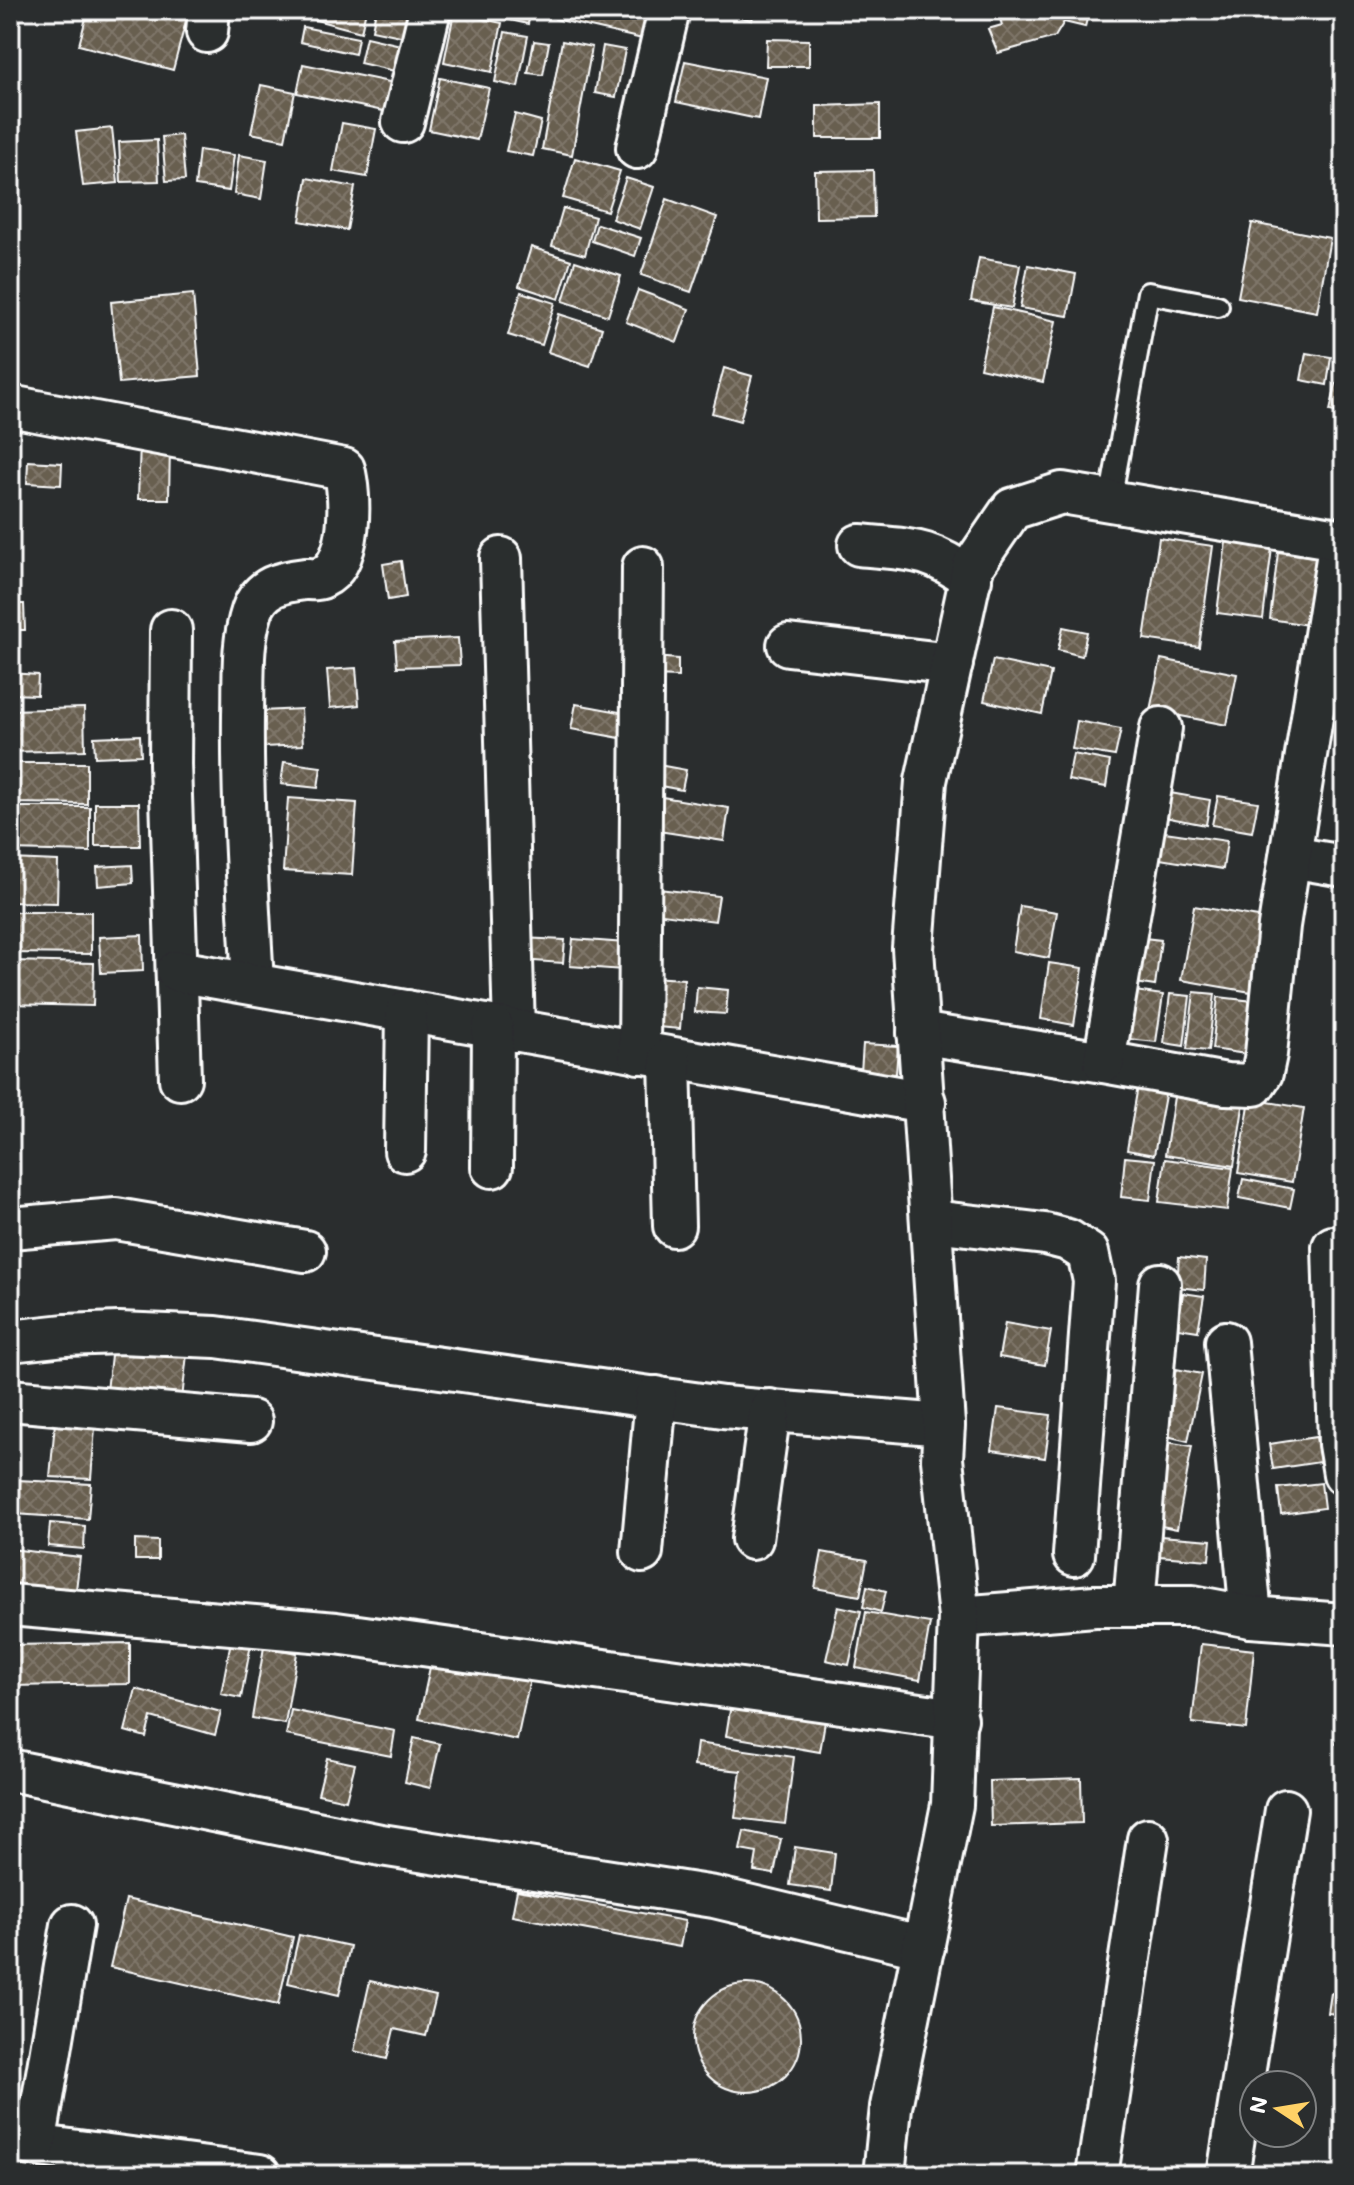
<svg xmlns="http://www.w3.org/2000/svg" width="1354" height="2185" font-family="Mali,sans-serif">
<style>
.building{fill:url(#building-cross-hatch);stroke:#fff;stroke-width:2}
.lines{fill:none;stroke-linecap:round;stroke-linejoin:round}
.lane-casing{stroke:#fff;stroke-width:26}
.street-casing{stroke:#fff;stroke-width:46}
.lane{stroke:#2a2d2e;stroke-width:20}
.street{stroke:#2a2d2e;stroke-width:40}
</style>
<defs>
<pattern id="building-cross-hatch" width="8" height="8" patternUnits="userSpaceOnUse" patternTransform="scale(2)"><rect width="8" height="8" fill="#675e4f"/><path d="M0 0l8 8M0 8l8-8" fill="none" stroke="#7e7669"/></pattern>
</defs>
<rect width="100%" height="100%" fill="#2a2d2e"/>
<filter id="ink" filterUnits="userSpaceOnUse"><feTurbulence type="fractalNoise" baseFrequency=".0125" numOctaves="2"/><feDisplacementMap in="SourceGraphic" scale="16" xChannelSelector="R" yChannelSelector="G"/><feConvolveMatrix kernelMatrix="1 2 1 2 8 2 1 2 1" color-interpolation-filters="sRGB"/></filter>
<g filter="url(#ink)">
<g class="building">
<polygon points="88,10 159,10 187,17 173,70 79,45"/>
<polygon points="303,10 366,10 361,32 301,16"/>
<polygon points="376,10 415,16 410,38 372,30"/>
<polygon points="466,10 531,10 528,24"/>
<polygon points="557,10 654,10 647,40 555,19"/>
<polygon points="709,10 755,10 752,20"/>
<polygon points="997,10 1089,10 1085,27 1064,22 1055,37 998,53 988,29 1002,25"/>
<polygon points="454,13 502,23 492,72 444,62"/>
<polygon points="303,27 358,38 355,54 300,42"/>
<polygon points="505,32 528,36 518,87 495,82"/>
<polygon points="366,37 405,46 399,72 360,63"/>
<polygon points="767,39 809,40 809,66 766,66"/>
<polygon points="534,41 549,43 543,75 528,73"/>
<polygon points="562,41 592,47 572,155 542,149"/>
<polygon points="603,46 625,50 616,97 595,93"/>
<polygon points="685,61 766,77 758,119 676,102"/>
<polygon points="303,64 399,84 393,113 297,93"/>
<polygon points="440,78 489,88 477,140 429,130"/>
<polygon points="261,85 295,92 285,140 251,133"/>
<polygon points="880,104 880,138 817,138 817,106"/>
<polygon points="515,114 541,121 533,156 506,151"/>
<polygon points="342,123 376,129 367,177 333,171"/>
<polygon points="112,128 118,183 83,186 76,132"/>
<polygon points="181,135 185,180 166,181 162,137"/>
<polygon points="157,140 159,181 121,182 119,142"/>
<polygon points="199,150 234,155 229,191 195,186"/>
<polygon points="239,155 267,160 261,199 234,194"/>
<polygon points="575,158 620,171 607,211 563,198"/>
<polygon points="873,170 874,217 816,218 815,171"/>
<polygon points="307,178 355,187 347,230 300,221"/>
<polygon points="626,178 654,187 640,229 612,219"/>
<polygon points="667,199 717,217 691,292 641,275"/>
<polygon points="563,208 595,217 585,255 552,246"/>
<polygon points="1252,223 1330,238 1317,312 1238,297"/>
<polygon points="597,224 641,238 635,256 592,241"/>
<polygon points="531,247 571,260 559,299 519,286"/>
<polygon points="979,258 1020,265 1012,308 971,301"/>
<polygon points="575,261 621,276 608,316 563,301"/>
<polygon points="1028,265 1076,274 1068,316 1020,308"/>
<polygon points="638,290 689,309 677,342 626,322"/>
<polygon points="521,292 555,303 542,345 508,335"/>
<polygon points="193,294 200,376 119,383 111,302"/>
<polygon points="993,307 1056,321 1043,382 980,368"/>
<polygon points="559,314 602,328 590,366 548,352"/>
<polygon points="1306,353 1331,357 1327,385 1301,380"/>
<polygon points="724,368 752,376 740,421 712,413"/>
<polygon points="1336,384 1344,386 1344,414 1330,411"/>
<polygon points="140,442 170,444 169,499 138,499"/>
<polygon points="28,461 62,463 61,485 27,483"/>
<polygon points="1227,534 1273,540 1263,619 1217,613"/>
<polygon points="1159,538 1213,546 1199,647 1144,639"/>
<polygon points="1278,552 1317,557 1308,625 1270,619"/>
<polygon points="401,561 406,597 388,600 383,564"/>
<polygon points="10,604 24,604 25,630 10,630"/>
<polygon points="1063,627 1087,632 1082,656 1058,650"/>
<polygon points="458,638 460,665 397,667 395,641"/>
<polygon points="654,657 678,659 678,677 653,676"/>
<polygon points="1161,659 1237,674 1227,725 1150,710"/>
<polygon points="993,660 1051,672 1042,714 984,701"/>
<polygon points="356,668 359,705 330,708 327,670"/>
<polygon points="10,673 38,675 37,695 10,694"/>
<polygon points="576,704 625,713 620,738 571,729"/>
<polygon points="84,708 85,750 10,752 10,710"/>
<polygon points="301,709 303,745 264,747 262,711"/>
<polygon points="1077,721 1121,729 1115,756 1072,749"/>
<polygon points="140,735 141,755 95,757 94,737"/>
<polygon points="1073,754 1110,761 1106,787 1068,780"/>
<polygon points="284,762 321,767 318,788 281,784"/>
<polygon points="10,763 87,763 87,804 10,803"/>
<polygon points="653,764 686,770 682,790 650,784"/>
<polygon points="1159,791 1210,800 1206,825 1154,815"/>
<polygon points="650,795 729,808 724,841 645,829"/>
<polygon points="1218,796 1258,802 1252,832 1212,825"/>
<polygon points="288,798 357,803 352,875 283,871"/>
<polygon points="95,803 139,803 140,846 95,846"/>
<polygon points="10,807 90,807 90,852 10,850"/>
<polygon points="1151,830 1227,841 1223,869 1147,857"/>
<polygon points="10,859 58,861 57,903 10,902"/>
<polygon points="132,865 133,883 98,886 97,867"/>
<polygon points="650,888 719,896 715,921 647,912"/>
<polygon points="1020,906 1057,912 1049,958 1013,951"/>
<polygon points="1194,906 1270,919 1257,993 1181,980"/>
<polygon points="10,912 91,912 91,954 10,953"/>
<polygon points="142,935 143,971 101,973 99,937"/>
<polygon points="1135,937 1161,940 1155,986 1129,982"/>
<polygon points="520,938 565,940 563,963 519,960"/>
<polygon points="573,939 625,943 623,970 570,966"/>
<polygon points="10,961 94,963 93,1006 10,1004"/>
<polygon points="1049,963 1083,968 1074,1025 1041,1019"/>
<polygon points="649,977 684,979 680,1029 646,1026"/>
<polygon points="697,987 728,990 726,1014 695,1012"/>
<polygon points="1135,991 1163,995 1156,1042 1128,1039"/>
<polygon points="1194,992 1215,994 1208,1051 1187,1049"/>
<polygon points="1170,994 1190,996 1184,1046 1164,1043"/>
<polygon points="1218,997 1253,1001 1246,1054 1212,1049"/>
<polygon points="863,1044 898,1046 896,1074 861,1072"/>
<polygon points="1176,1084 1245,1094 1234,1166 1165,1155"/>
<polygon points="1138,1086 1166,1090 1154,1155 1127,1150"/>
<polygon points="1250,1099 1304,1108 1292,1182 1238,1173"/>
<polygon points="1125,1157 1155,1160 1150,1200 1121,1197"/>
<polygon points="1165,1159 1233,1168 1227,1210 1159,1202"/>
<polygon points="1243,1179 1294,1189 1290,1208 1239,1198"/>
<polygon points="1179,1257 1206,1260 1204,1290 1177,1287"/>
<polygon points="1183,1293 1204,1296 1198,1331 1178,1328"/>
<polygon points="1005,1323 1051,1331 1045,1365 999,1357"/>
<polygon points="113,1337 188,1345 181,1408 106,1400"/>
<polygon points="1176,1369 1202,1374 1188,1441 1162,1435"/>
<polygon points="998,1408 1051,1415 1045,1458 992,1450"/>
<polygon points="56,1412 96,1415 91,1479 50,1477"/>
<polygon points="1316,1437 1320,1462 1273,1469 1269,1444"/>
<polygon points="1166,1442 1192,1446 1177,1529 1151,1524"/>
<polygon points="18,1480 91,1484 88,1519 15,1514"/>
<polygon points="1321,1483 1324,1508 1281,1514 1278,1488"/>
<polygon points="50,1523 85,1526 84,1549 48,1546"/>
<polygon points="1160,1536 1211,1540 1209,1560 1159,1556"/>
<polygon points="135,1540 158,1541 158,1560 135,1560"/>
<polygon points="10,1549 80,1557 75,1598 10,1591"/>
<polygon points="822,1552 867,1560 860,1596 815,1588"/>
<polygon points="867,1586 886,1591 881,1612 863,1607"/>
<polygon points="838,1606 861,1611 849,1665 826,1660"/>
<polygon points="866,1612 930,1623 920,1680 856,1668"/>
<polygon points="233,1630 253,1633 241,1698 221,1694"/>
<polygon points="130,1643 130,1684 10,1686 10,1645"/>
<polygon points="1201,1644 1254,1650 1246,1729 1192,1723"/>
<polygon points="264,1647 297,1653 285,1724 252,1718"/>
<polygon points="433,1653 531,1674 517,1740 419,1719"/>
<polygon points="136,1689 221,1712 215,1735 151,1717 146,1737 125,1731"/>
<polygon points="1344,1696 1344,1745 1336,1744"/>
<polygon points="732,1698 826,1715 820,1752 726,1736"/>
<polygon points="291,1710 395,1731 391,1756 286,1735"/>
<polygon points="414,1738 440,1744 430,1788 405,1782"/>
<polygon points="697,1743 794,1757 785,1824 735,1818 741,1771 694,1766"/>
<polygon points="327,1758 355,1764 346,1800 318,1794"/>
<polygon points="1081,1778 1082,1823 991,1826 990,1781"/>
<polygon points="744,1831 781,1839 774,1874 754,1871 757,1853 740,1850"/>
<polygon points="795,1847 835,1853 831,1891 790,1885"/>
<polygon points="517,1890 685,1921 680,1947 512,1916"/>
<polygon points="126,1899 293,1937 278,2005 110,1967"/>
<polygon points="299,1935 350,1946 339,1995 288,1983"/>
<polygon points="370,1981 436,1996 426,2036 394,2029 387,2059 354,2051"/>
<circle cx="747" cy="2038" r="54"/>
<polygon points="1331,1993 1344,1995 1344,2015 1328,2013"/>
</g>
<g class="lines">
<g class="lane-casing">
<polyline id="lane" points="1110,501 1148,293 1218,306"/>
</g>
<g class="street-casing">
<g id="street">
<polyline points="207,32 209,10"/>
<polyline points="403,122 430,10"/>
<polyline points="637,148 669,10"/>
<path d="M10,406L344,469C351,495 353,563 323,577C319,580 310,579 305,579C281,582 261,586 252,611C241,644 244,679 243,714C242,804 248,893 253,983"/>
<path d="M859,545C910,550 929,547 971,579"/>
<polyline points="501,558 514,1031"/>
<polyline points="171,630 170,764 180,1079"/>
<polyline points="788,645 952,664"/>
<polyline points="1290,857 1344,866"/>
<polyline points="177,971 925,1102"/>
<polyline points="918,1033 1104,1062 1226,1084 1254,1085 1262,1073 1266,1054 1279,926 1340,540"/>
<polyline points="639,1053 643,567"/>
<polyline points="670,1058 674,1226"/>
<polyline points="1104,1062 1161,728"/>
<polyline points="405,1151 407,1011"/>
<polyline points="492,1167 493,1027"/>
<polyline points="932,1221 1045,1234 1068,1240 1088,1253 1094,1281 1074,1555"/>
<polyline points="10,1228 116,1219 305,1251"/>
<polyline points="1333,1247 1339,1444 1344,1474"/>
<polyline points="10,1341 65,1335 119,1333 216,1337 723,1407 944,1425"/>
<polyline points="1226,1342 1251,1617"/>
<polyline points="10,1400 251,1421"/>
<polyline points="752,1539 770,1410"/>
<polyline points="642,1552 656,1397"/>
<polyline points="10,1605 336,1633 957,1719"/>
<polyline points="1134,1606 1160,1284"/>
<polyline points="959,1617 1095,1606 1193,1606 1251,1617 1344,1624"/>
<polyline points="10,1770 381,1845 714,1897 924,1947"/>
<polyline points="10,2142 260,2175"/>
<polyline points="35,2145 72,1925"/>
<polyline points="884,2175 891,2107 952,1805 959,1617 942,1459 944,1425 913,948 926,781 973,566 1012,509 1062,493 1344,540"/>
<polyline points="1097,2175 1148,1839"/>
<polyline points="1228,2175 1286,1810"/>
</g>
</g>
<use href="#lane" class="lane"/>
<use href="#street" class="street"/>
</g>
</g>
<rect width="1354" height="2185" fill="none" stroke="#2a2d2e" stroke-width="40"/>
<rect x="20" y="20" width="1314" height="2145" fill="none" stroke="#fff" stroke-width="3" filter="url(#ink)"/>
<g transform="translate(1278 2109) rotate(282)"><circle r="38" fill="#2a2d2e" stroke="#7f8182" stroke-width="2"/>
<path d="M0-6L14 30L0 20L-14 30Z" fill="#ffd166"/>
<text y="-12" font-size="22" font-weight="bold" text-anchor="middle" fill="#ffffff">N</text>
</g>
</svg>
